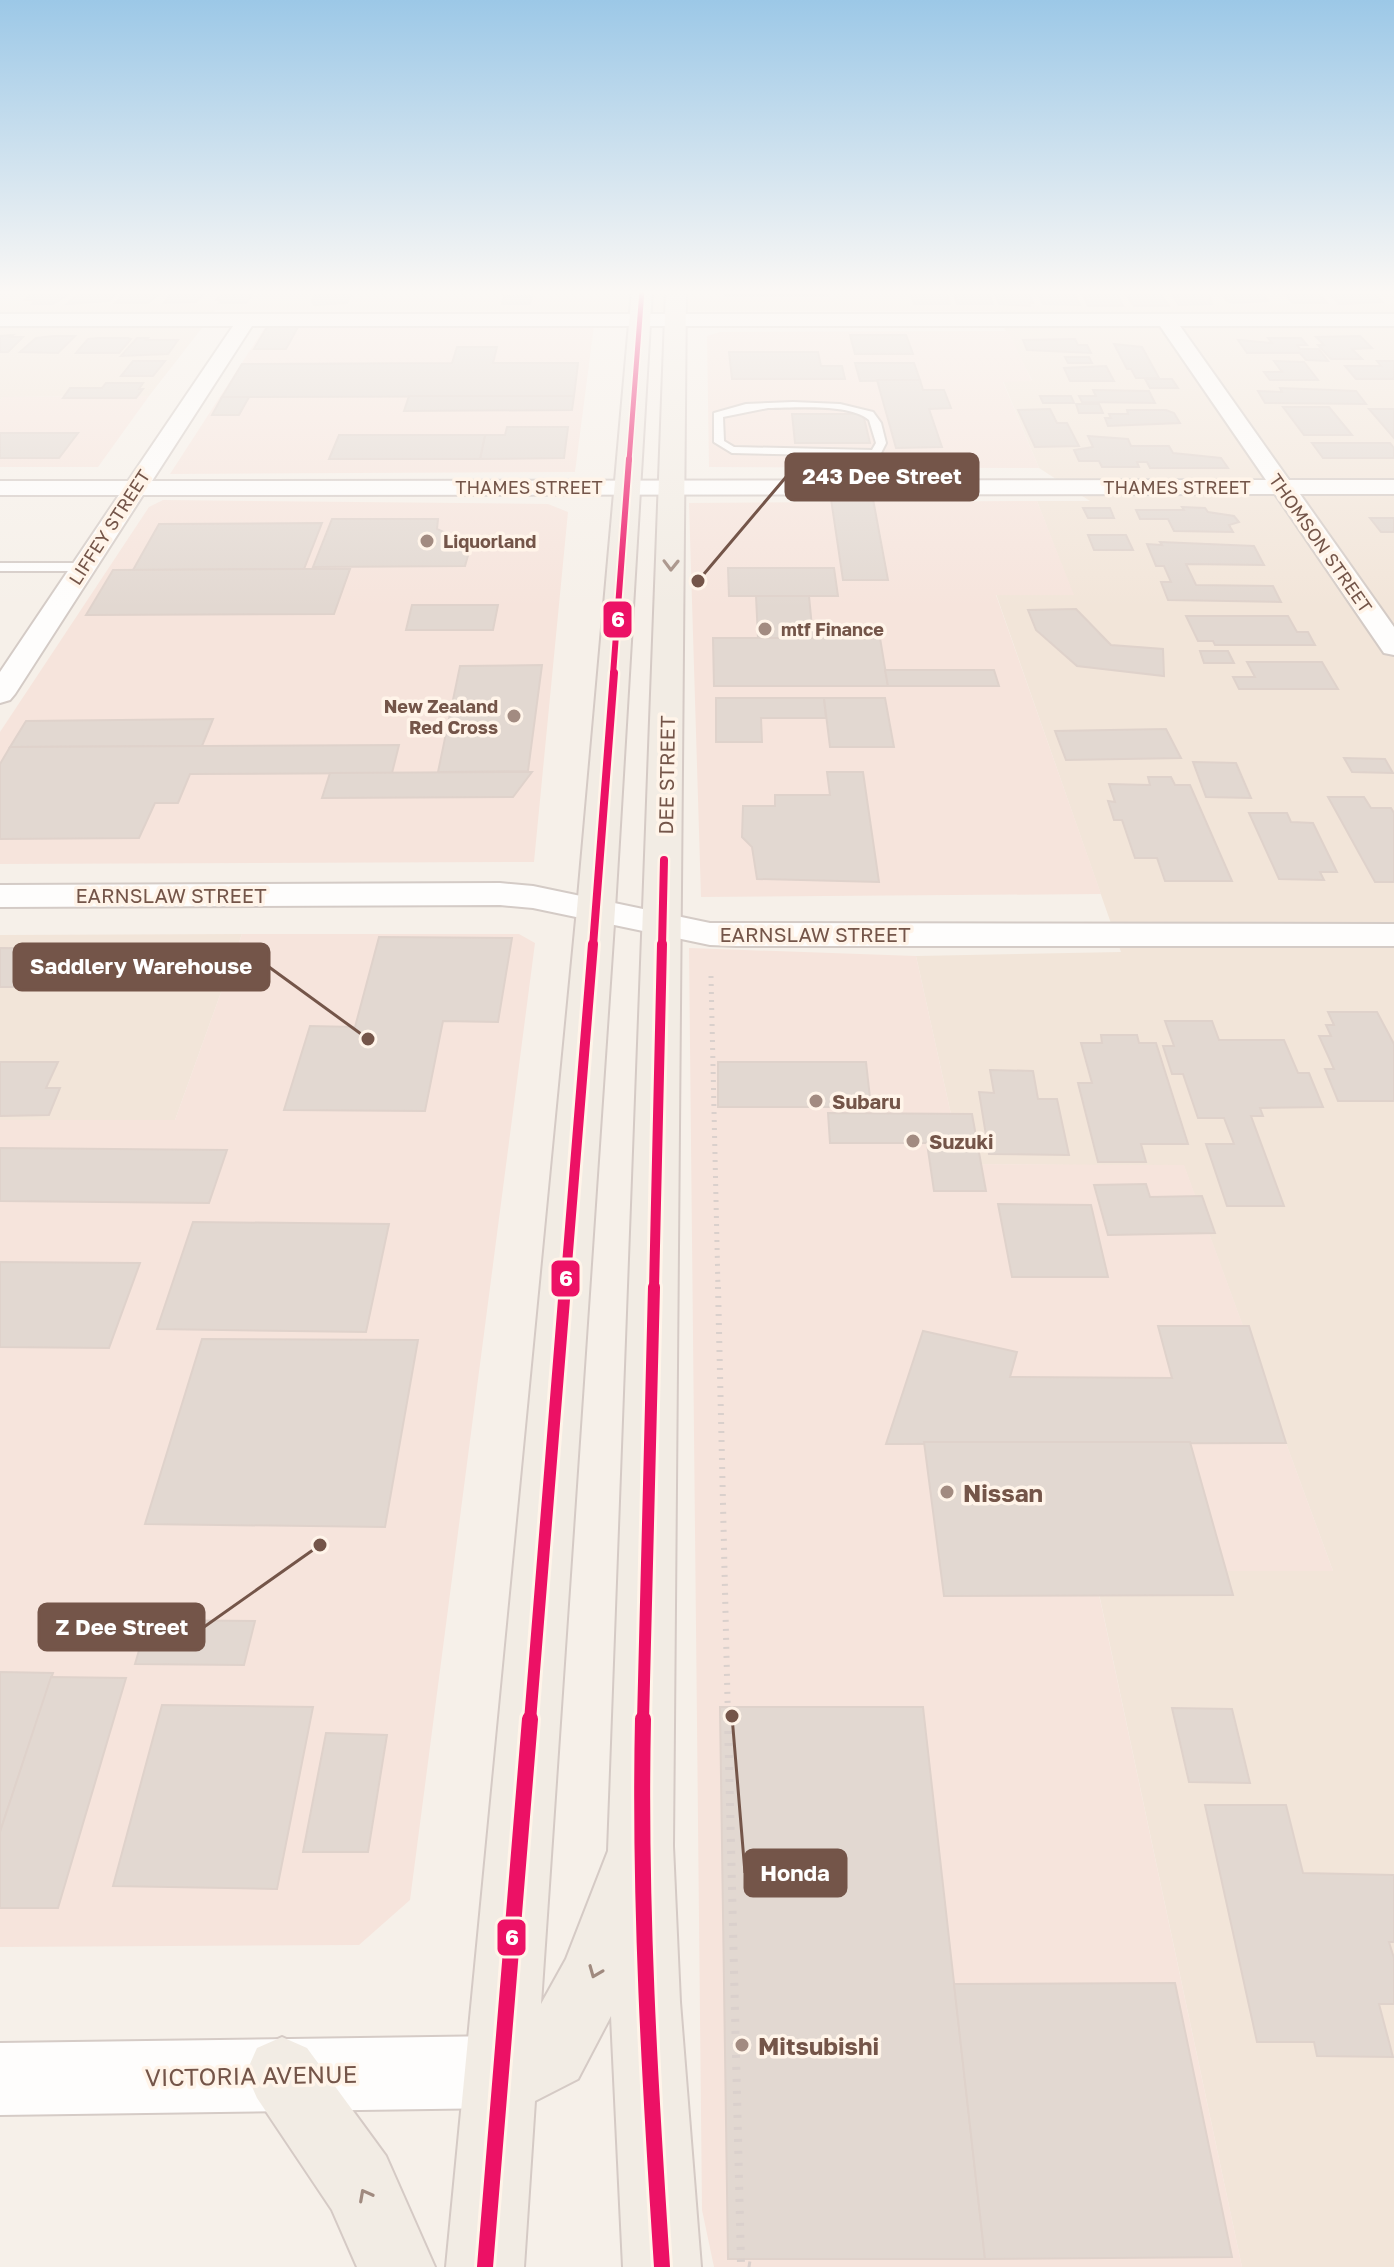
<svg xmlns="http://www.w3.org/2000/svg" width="1394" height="2267" font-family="'Golos Text',sans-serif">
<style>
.residential{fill:#f2e5d9}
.commercial{fill:#f6e4dc}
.building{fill:#e2d8d1;stroke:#dfd2cb;stroke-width:2}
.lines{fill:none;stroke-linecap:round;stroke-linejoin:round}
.service-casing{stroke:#d4cbc6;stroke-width:4}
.minor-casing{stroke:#d4cbc6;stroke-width:4}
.secondary-casing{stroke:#d5cbc6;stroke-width:4}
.primary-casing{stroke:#d5cac5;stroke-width:4}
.path-far2{stroke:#dad0cc;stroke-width:5;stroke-dasharray:2 6;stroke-linecap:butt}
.path-far1{stroke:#dad0cc;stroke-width:6;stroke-dasharray:2 7;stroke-linecap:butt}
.path{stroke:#dad0cc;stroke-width:8;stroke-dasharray:3 9;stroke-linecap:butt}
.service{fill:#fefdfc;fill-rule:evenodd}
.minor{fill:#fefdfc;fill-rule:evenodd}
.secondary{fill:#fefdfc;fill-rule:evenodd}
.primary{fill:#f2ece4;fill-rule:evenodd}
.bus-1-far5-casing{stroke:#fff4e9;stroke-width:8}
.bus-1-far4-casing{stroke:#fff4e9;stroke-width:10}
.bus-1-far3-casing{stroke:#fff4e9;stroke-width:13}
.bus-1-far2-casing{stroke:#fff4e9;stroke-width:16}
.bus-1-far1-casing{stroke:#fff4e9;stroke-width:18}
.bus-1-casing{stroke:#fff4e9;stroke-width:22}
.bus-1-far5{stroke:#ec1165;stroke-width:5}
.bus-1-far4{stroke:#ec1165;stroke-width:6}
.bus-1-far3{stroke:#ec1165;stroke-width:8}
.bus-1-far2{stroke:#ec1165;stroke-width:10}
.bus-1-far1{stroke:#ec1165;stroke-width:12}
.bus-1{stroke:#ec1165;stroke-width:16}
.oneway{stroke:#a08a7f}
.poi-dot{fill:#a28b81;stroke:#fff4e9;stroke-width:3}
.labels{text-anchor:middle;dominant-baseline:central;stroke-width:7;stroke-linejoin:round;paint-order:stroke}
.far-street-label{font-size:18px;fill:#745549;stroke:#fff4e9}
.far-poi-label{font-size:18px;font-weight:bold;fill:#745549;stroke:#fff4e9;text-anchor:start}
.street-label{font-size:20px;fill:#745549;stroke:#fff4e9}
.poi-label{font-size:20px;font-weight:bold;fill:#745549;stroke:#fff4e9;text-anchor:start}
.near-poi-label{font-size:24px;font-weight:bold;fill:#745549;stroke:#fff4e9;text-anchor:start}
.near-street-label{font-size:24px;fill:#745549;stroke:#fff4e9}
.leader{fill:none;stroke:#745549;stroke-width:3}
.callout-dot{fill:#745549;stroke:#fff4e9;stroke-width:3}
.callout{fill:#745549;stroke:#745549;stroke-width:3}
.callout-label{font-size:22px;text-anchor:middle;font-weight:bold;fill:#fff}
.line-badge{stroke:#fff4e9;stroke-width:3}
.badge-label{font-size:22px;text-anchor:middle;font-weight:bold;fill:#fff}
</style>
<rect width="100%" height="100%" fill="#f6f0e9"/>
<g class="residential">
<polygon points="0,290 352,290 604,304 606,290 686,290 687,305 834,305 832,290 1394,290 1394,2267 1242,2267 1094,1570 1333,1571 1184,1166 962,1164 916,956 1121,952 996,594 1073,595 1037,501 1090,501 1039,468 1003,381 1032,380 995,311 216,310 149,396 3,397 0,400"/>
<polygon points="242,934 175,1120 0,1120 0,935"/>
</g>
<g class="commercial">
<polygon points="352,290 606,290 604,304 344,304"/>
<polygon points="686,290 832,290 835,305 686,305"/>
<polygon points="267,324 594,326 575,472 170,474"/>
<polygon points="1008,331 1032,381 1003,382 1039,468 709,467 707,336 720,332"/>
<polygon points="149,396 98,467 0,467 0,400 3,397"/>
<polygon points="163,500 548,504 568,512 534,862 0,864 0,732 149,507"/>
<polygon points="1037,501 1074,595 996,595 1101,894 701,897 689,503"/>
<polygon points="242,934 519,934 535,943 410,1900 359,1945 0,1947 0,1120 175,1120"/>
<polygon points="689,948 916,956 962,1164 1184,1165 1333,1571 1094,1571 1242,2267 714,2267 702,2210"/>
</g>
<g class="building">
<polygon points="36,290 66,290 74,291 53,304 32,304 35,300 25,300"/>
<polygon points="81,290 119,290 109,301 67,304"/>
<polygon points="128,290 164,290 148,303 115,303"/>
<polygon points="175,290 206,290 196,302 164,303"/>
<polygon points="323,290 353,290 347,303 314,305 312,301 315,294 321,294"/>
<polygon points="724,290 827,290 828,296 724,296"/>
<polygon points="910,290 946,293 950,304 914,304"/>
<polygon points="953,290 989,294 993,304 957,304"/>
<polygon points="994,290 1028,290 1033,303 1029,303 1030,306 999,304"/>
<polygon points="1037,290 1075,295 1080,305 1043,304"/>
<polygon points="1169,290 1208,293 1212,304 1179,305"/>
<polygon points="1218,290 1260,290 1268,301 1234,303 1227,301"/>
<polygon points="1281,290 1315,290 1327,303 1293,303"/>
<polygon points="1326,290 1371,290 1382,302 1339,304"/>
<polygon points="224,291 255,291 246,303 219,303 221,300 216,300"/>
<polygon points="1082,292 1117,293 1123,306 1088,306"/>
<polygon points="1133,292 1160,293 1169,306 1134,306 1125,293"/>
<polygon points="504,296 532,296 530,304 502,304"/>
<polygon points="267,327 298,327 286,349 254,349"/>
<polygon points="13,335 10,337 23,337 8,352 0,352 0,336"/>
<polygon points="850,335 906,335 913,354 855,354"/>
<polygon points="54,336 75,336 58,353 20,352 36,338"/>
<polygon points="1360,336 1372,348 1352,349 1362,359 1331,359 1318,345 1324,345 1316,337"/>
<polygon points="98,338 128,338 131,339 119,353 76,353 88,339"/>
<polygon points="137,338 148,338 146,340 178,340 168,354 121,356"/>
<polygon points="1268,338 1301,338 1307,345 1297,345 1300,349 1319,349 1328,361 1306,360 1300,353 1247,353 1238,340 1272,343"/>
<polygon points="1075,339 1078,345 1087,345 1091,353 1027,350 1023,340"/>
<polygon points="1114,344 1142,347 1159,378 1136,378 1131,369 1127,369"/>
<polygon points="457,347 497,347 493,363 578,363 574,396 222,397 242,364 452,363"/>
<polygon points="729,352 818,352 821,366 842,366 845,379 732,379"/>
<polygon points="1065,357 1089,357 1092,363 1068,363"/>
<polygon points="133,361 165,361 153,376 121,376"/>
<polygon points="1274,361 1304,362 1318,380 1270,380 1264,372 1282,372"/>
<polygon points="1377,361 1394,361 1394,379 1356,379 1345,366 1381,366"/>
<polygon points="855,363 914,363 920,380 860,381"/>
<polygon points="1106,366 1114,381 1070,381 1064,368"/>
<polygon points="1145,379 1172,379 1178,388 1150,388"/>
<polygon points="877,380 920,380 923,390 944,390 951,408 929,409 942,447 896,448"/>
<polygon points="106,383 143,383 139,389 143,389 136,398 63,398 70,388 102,388"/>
<polygon points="1280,388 1356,391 1366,404 1265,403 1258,391 1282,392"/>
<polygon points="1093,390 1149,391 1155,403 1082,402 1079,396 1096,396"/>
<polygon points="409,396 574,396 572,410 404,411"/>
<polygon points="1040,396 1071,396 1074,403 1043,403"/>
<polygon points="222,397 249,397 239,415 212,415"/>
<polygon points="1076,404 1099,404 1103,413 1079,413"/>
<polygon points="1283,407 1329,407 1352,435 1304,435"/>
<polygon points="1050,409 1057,423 1067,423 1079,446 1035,447 1018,410"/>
<polygon points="1369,409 1394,409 1394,438"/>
<polygon points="1127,410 1166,410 1174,413 1180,423 1108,426 1105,418 1111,418 1109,414 1128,414"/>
<polygon points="792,414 863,414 870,443 795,443"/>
<polygon points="507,427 568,427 564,458 480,459 485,435 505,435"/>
<polygon points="0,433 78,433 59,458 0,458"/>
<polygon points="339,435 485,435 480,459 329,459"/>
<polygon points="1088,436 1128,439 1131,446 1169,446 1173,453 1221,458 1228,468 1150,468 1147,462 1137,462 1139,467 1102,467 1099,461 1079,461 1074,450 1093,447"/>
<polygon points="1312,443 1390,443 1394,448 1394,458 1323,458"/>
<polygon points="831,499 873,499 888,580 843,580"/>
<polygon points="1182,507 1205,508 1208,512 1234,516 1239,522 1229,525 1233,532 1174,531 1168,519 1140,519 1136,510 1184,510"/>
<polygon points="1083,508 1110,508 1114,518 1088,518"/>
<polygon points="1370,518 1394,518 1394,532 1381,532"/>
<polygon points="332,519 438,519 437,529 471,545 465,566 313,567"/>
<polygon points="322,523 304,569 133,570 159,524"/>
<polygon points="1088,535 1126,535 1133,550 1094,550"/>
<polygon points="1160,542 1254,546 1264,565 1186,564 1196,585 1273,586 1281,602 1168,600 1161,582 1171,582 1164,566 1156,566 1147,544 1162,545"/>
<polygon points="728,568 834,568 838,596 729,596"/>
<polygon points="304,569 350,569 334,614 86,615 113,570"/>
<polygon points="756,596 809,596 813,638 758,638"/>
<polygon points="412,605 498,605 493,630 406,630"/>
<polygon points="1076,609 1111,645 1163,649 1164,676 1077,666 1036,630 1028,610"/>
<polygon points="1186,616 1288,616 1297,632 1308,632 1315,645 1215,645 1213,641 1198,641"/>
<polygon points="713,638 880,638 888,686 714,686"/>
<polygon points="1200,651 1228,651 1234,663 1204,663"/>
<polygon points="1247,662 1322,662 1338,689 1239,689 1233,677 1255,677"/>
<polygon points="542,665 528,771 438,772 460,666"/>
<polygon points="885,670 994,670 999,686 888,686"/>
<polygon points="716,698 824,698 826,718 761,718 762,742 716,742"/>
<polygon points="824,698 885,698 894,747 830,747"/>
<polygon points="213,719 202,746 10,747 26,721"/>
<polygon points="1166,729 1181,758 1066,760 1055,731"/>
<polygon points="399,745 392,773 190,774 178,803 155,803 139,838 0,839 0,764 10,747"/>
<polygon points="1344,758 1385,759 1393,773 1352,772"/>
<polygon points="1193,762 1236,763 1251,798 1206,797"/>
<polygon points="532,772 513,797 322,798 330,773"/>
<polygon points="827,772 863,772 879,882 757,879 752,847 742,837 743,806 775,806 775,795 830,795"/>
<polygon points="1148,777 1171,777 1175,785 1190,785 1232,881 1165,881 1157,858 1135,858 1122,820 1114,820 1108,801 1115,802 1109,784 1150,785"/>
<polygon points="1328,797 1364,797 1371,808 1391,808 1394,813 1394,882 1375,882"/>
<polygon points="1249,813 1287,813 1291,822 1313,823 1337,872 1320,872 1324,880 1279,879"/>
<polygon points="379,937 512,938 498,1022 443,1021 425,1111 284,1110 310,1026 355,1027"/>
<polygon points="0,948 122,949 104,987 0,987"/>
<polygon points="1328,1012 1377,1012 1394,1044 1394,1101 1338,1101 1325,1069 1334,1069 1319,1036 1331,1036 1326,1025 1334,1025"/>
<polygon points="1165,1021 1212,1021 1219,1040 1284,1040 1298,1073 1309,1073 1323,1107 1260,1108 1263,1116 1251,1116 1284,1206 1227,1206 1206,1144 1234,1144 1224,1118 1198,1118 1183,1074 1172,1074 1163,1046 1174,1046"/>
<polygon points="1101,1035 1137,1035 1139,1043 1156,1043 1188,1144 1141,1144 1146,1162 1098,1162 1078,1083 1092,1083 1081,1043 1102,1043"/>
<polygon points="0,1062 58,1062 46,1088 60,1088 49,1115 0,1116"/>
<polygon points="718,1062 866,1062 871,1107 718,1107"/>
<polygon points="990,1070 1033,1071 1038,1099 1057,1099 1069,1155 989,1154 979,1092 994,1093"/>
<polygon points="828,1113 972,1114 986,1191 934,1191 927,1143 830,1143"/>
<polygon points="0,1148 227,1150 209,1203 0,1201"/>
<polygon points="1146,1184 1150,1197 1202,1196 1215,1233 1108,1235 1094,1185"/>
<polygon points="998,1204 1091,1205 1108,1277 1012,1277"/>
<polygon points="193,1222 389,1224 366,1332 157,1329"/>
<polygon points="0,1262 140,1263 109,1348 0,1347"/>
<polygon points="1158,1326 1249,1326 1286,1443 886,1444 923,1331 1017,1352 1010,1377 1172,1378"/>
<polygon points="202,1339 418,1340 385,1527 145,1524"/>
<polygon points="924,1442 1190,1442 1233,1595 944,1596"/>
<polygon points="148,1620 255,1621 244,1665 135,1664"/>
<polygon points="0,1672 53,1673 0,1832"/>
<polygon points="51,1677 126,1678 58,1908 0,1908 0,1832"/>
<polygon points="162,1705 313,1707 277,1889 113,1886"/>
<polygon points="720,1707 923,1707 985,2259 728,2259"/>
<polygon points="1172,1708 1232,1709 1250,1783 1189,1782"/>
<polygon points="326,1733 387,1735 368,1852 303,1852"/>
<polygon points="1205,1805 1286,1805 1303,1873 1394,1875 1394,1942 1389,1942 1394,1958 1394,2004 1379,2004 1393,2057 1317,2056 1314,2042 1257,2042"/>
<polygon points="1175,1983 1232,2257 985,2259 954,1984"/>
</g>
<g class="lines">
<g class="service-casing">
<g id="service">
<path d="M793,402L840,404L873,412L881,423L886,443L881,453L889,489L879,487L871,456L732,453L714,442V413L746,404ZM768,408C794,408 849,403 869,420L876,443L872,450L734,447L724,441L723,417Z"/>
<polygon points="0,563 83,563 89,567 83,571 0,571"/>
</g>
</g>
<g class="minor-casing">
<g id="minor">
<path d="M0,314H1394V326H1180L1289,480H1394V494H1300L1394,627V655L1384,653L1275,494L143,495L15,694L10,700L0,703V672L119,495H0V481H128L233,326H0ZM252,326H1160L1266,480L152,481Z"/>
<polygon points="500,883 533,886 710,923 1394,924 1394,946 736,946 710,945 533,908 500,905 0,907 0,885"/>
</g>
</g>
<g class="secondary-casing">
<polygon id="secondary" points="502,2036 527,2047 538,2072 527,2097 502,2108 0,2115 0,2043"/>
</g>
<g class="primary-casing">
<g id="primary">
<polygon points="632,290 652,290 615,909 541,2004 566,1959 608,1851 666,290 686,290 673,1846 680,2002 701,2267 623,2267 611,2016 578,2079 535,2101 524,2267 446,2267 577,909"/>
<polygon points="282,2037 307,2048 386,2156 435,2267 357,2267 332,2210 257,2098 246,2073 257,2048"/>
</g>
</g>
<polyline class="path-far2" points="711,976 718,1289"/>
<polyline class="path-far1" points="718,1287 728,1721"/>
<polyline class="path" points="728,1719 741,2264 759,2267"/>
<use href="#service" class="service"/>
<use href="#minor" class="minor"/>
<use href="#secondary" class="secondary"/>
<use href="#primary" class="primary"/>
<g class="bus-1-far5-casing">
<polyline id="bus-1-far5" points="629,461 642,290"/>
</g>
<g class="bus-1-far4-casing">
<polyline id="bus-1-far4" points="613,675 629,459"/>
</g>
<g class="bus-1-far3-casing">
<g id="bus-1-far3">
<polyline points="593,946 614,673"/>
<polyline points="662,946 664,860"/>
</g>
</g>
<g class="bus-1-far2-casing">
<g id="bus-1-far2">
<polyline points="565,1289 593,944"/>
<polyline points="654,1289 662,944"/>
</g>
</g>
<g class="bus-1-far1-casing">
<g id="bus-1-far1">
<polyline points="530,1721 565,1287"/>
<polyline points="643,1721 654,1287"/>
</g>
</g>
<g class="bus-1-casing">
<g id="bus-1">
<path d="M643,1719C639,1903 650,2084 662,2267"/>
<polyline points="485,2267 530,1719"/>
</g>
</g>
<use href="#bus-1-far5" class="bus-1-far5"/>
<use href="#bus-1-far4" class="bus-1-far4"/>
<use href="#bus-1-far3" class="bus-1-far3"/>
<use href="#bus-1-far2" class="bus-1-far2"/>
<use href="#bus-1-far1" class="bus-1-far1"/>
<use href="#bus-1" class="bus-1"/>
</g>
<defs><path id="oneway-chevron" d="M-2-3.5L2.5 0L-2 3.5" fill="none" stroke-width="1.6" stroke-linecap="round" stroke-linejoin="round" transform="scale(2)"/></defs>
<g class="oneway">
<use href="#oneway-chevron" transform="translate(671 565) rotate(91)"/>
<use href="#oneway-chevron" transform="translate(595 1972) rotate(112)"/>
<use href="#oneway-chevron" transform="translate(365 2195) rotate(-118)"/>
</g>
<linearGradient id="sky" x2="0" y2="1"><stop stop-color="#9cc8e7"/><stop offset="0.48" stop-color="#fbf8f5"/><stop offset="1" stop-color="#fbf8f5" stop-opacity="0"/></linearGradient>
<rect width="1394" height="608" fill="url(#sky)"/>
<g class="poi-dot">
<circle cx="427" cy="541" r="8"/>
<circle cx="765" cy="629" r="8"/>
<circle cx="514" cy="716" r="8"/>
<circle cx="816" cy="1101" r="8"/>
<circle cx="913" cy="1141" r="8"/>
<circle cx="947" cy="1492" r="8"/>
<circle cx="742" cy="2045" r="8"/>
</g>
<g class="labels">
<g class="far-street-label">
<text x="529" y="487">THAMES STREET</text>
<text x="1177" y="487">THAMES STREET</text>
<text transform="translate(109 527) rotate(-57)">LIFFEY STREET</text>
<text transform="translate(1321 543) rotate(55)">THOMSON STREET</text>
</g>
<g class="far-poi-label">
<text x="443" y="541">Liquorland</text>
<text x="781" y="629">mtf Finance</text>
<text x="498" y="706" text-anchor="end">New Zealand<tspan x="498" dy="21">Red Cross</tspan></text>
</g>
<g class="street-label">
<text transform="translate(666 775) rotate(-89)">DEE STREET</text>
<text x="171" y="895">EARNSLAW STREET</text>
<text x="815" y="934">EARNSLAW STREET</text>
</g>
<g class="poi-label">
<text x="832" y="1101">Subaru</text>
<text x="929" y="1141">Suzuki</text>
</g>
<g class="near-poi-label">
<text x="963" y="1492">Nissan</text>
<text x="758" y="2045">Mitsubishi</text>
</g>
<g class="near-street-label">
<text transform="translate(251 2075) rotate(-1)">VICTORIA AVENUE</text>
</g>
</g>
<path class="leader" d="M698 581L786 477M368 1039L269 967M320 1545L204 1627M732 1716L745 1873"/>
<g class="callout-dot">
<circle cx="698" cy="581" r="8"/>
<circle cx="368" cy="1039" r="8"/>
<circle cx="320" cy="1545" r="8"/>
<circle cx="732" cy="1716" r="8"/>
</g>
<g class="callout">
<rect x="786" y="454" width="192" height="46" rx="8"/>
<rect x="14" y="944" width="255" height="46" rx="8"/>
<rect x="39" y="1604" width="165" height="46" rx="8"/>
<rect x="745" y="1850" width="101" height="46" rx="8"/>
</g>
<g class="callout-label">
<text x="882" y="484">243 Dee Street</text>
<text x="141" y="974">Saddlery Warehouse</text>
<text x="122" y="1635">Z Dee Street</text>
<text x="795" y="1881">Honda</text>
</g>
<g class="line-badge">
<rect x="602" y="600" width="31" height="39" rx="8" fill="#ec1165"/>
<rect x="550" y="1259" width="31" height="39" rx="8" fill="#ec1165"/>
<rect x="496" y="1918" width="31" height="39" rx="8" fill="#ec1165"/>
</g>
<g class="badge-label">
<text x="618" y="627">6</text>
<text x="566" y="1286">6</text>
<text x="512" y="1945">6</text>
</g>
</svg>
